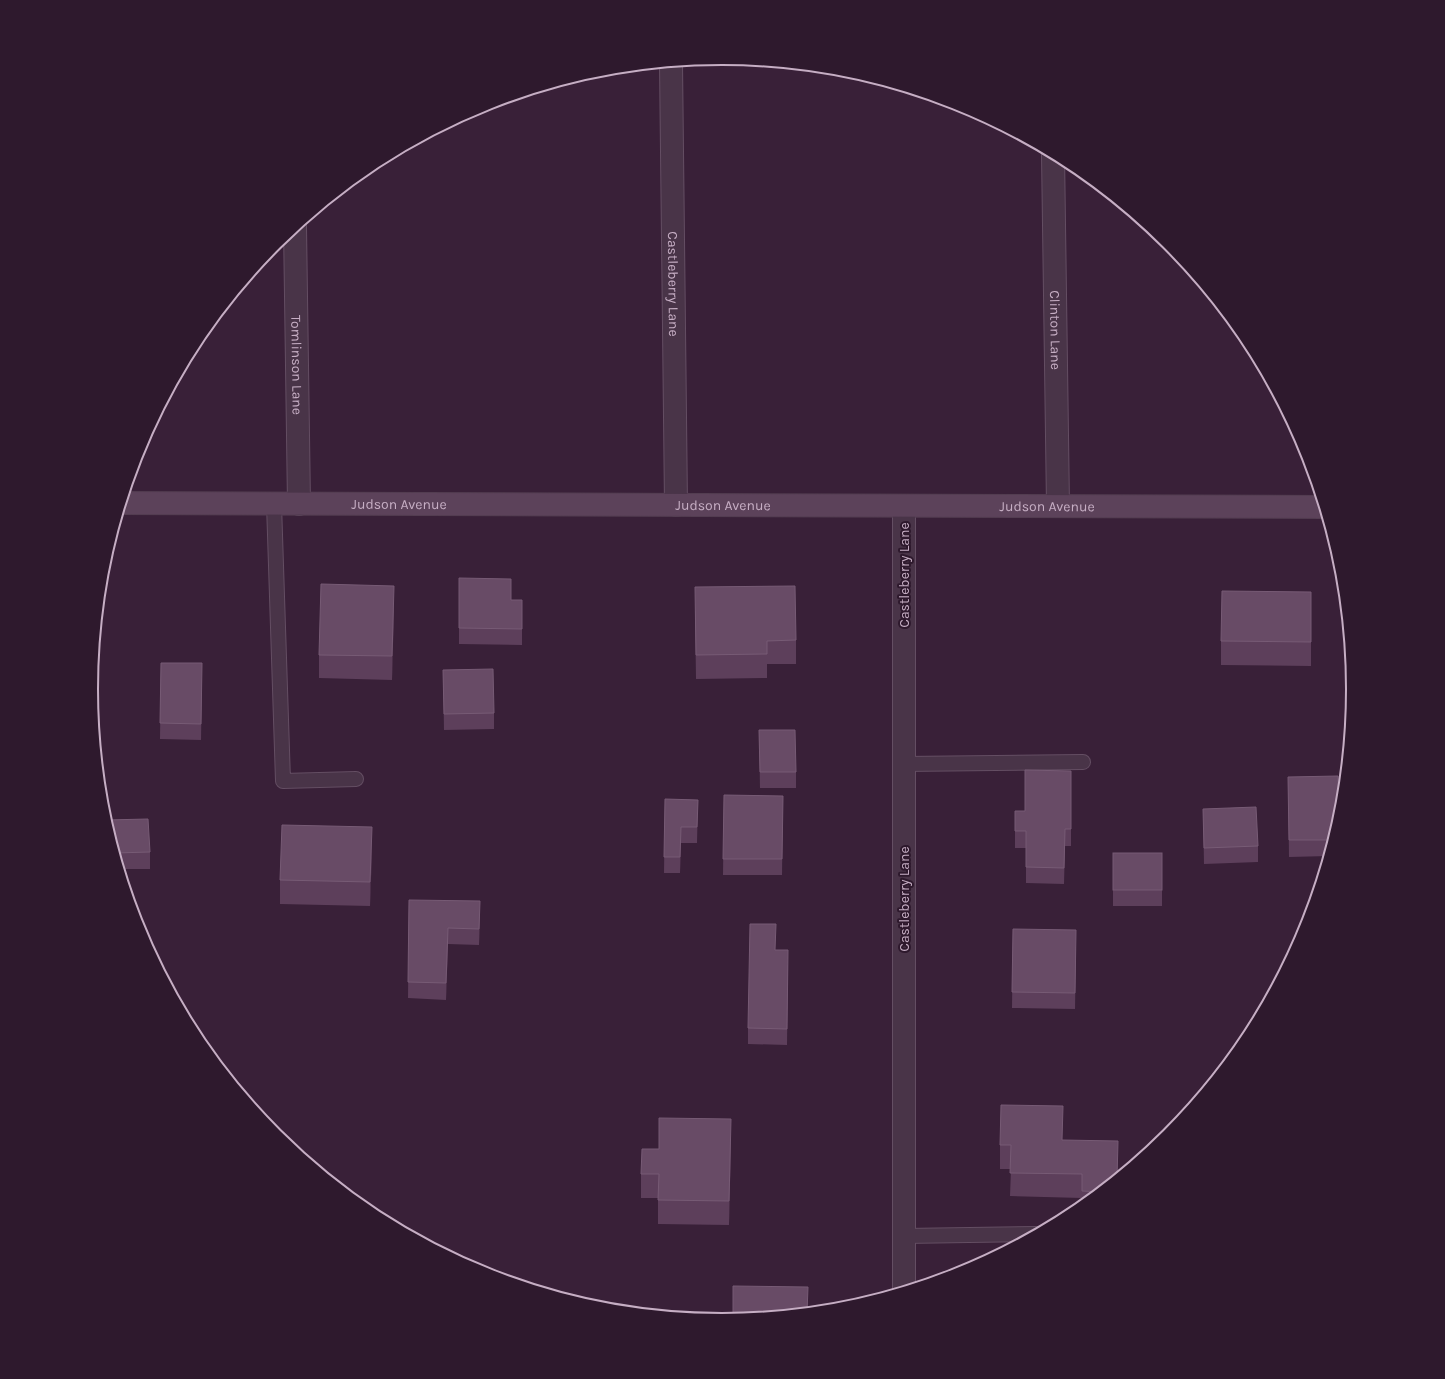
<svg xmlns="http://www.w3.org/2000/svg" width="1445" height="1379" font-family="Karla,sans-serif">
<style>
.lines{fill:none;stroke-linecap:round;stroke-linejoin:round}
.lane-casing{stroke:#644e63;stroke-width:16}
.street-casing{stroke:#644e63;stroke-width:24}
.secondary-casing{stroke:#533d51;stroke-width:24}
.lane{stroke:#493448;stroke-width:14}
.street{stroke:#493448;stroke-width:22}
.secondary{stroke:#5c425a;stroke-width:22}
.wall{fill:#5d3f5b}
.shaded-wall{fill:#4a2e48}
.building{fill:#684b66;stroke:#775b75}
.labels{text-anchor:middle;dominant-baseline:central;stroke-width:4;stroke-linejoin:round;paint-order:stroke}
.street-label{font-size:14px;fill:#c6aec4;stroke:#2e192d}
.rim{fill:none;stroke:#c6aec4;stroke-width:2}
</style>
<rect width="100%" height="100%" fill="#392038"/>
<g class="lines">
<g class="lane-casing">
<g id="lane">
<polyline points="274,504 283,781 356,779"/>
<polyline points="904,764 1083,762"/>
<polyline points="904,1236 1037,1234"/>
</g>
</g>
<g class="street-casing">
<g id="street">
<path id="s1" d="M671,63L676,505"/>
<path id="s2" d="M1053,154L1058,506"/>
<path id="s3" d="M295,227L299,504"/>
<polyline points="904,506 904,1291"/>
</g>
</g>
<g class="secondary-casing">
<g id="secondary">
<path id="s4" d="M122,503L1324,507"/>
</g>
</g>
<use href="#lane" class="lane"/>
<use href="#street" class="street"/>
<use href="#secondary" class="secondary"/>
</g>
<g class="wall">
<polygon points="459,578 511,600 522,600 522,645 459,644"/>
<polygon points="1311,592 1311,666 1221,665 1221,641"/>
<polygon points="394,610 392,680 319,678 319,655"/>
<polygon points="695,611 796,640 796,664 767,664 767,678 696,679"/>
<polygon points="161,663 202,680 201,740 160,739"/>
<polygon points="443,670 494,713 494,729 444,730"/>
<polygon points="759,730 796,772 796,788 760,788"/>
<polygon points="1071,771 1071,846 1065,846 1064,884 1026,883 1026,848 1015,848 1015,811 1025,811"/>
<polygon points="1288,777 1339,823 1329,856 1289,857"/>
<polygon points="724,795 783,796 782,875 723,875"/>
<polygon points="665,799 698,800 697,843 681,843 680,873 664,873"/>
<polygon points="1203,809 1258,846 1258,862 1204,864"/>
<polygon points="106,822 150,852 150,869 120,869"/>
<polygon points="372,851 370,906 280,904 280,880"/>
<rect x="1113" y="853" width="49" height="53"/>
<polygon points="409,900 480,917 479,945 448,944 446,1000 408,998"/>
<polygon points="1013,929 1076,947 1075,1009 1012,1008"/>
<polygon points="776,950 788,966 787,1045 748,1044 748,1028"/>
<polygon points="1062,1140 1118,1178 1082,1208 1082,1198 1010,1196 1011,1169 1000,1169 1000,1145"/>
<polygon points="731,1143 729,1225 658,1224 658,1198 641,1198 641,1174"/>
</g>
<g class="shaded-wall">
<polygon points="394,586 394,610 392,680 392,656"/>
<polygon points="97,632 94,723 96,641"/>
<polygon points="372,827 372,851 370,906 370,882"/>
<polygon points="681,827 681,843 680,873 680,857"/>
<polygon points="480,901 480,917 479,945 479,929"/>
<polygon points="448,928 448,944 446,1000 446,983"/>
<polygon points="731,1119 731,1143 729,1225 729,1201"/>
</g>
<g class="building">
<polygon points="459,578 511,579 511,600 522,600 522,629 459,628"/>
<polygon points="321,584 394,586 392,656 319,655"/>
<polygon points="795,586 796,640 767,641 767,654 696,655 695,587"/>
<polygon points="1222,591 1311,592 1311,642 1221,641"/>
<polygon points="96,641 94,712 93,712 91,689"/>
<polygon points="161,663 202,663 201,724 160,723"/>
<polygon points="493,669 494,713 444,714 443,670"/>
<polygon points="759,730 795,730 796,772 760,772"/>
<polygon points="1025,770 1071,771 1071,829 1065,829 1064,868 1026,867 1026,831 1015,831 1015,811 1025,811"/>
<polygon points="1338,776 1339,823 1334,840 1289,840 1288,777"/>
<polygon points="724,795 783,796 782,859 723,859"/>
<polygon points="665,799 698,800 697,827 681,827 680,857 664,857"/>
<polygon points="1256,807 1258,846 1204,848 1203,809"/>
<polygon points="148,819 150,852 115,853 106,820"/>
<polygon points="282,825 372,827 370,882 280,880"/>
<rect x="1113" y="853" width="49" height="37"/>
<polygon points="409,900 480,901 479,929 448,928 446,983 408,982"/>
<polygon points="750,924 776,924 775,950 788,950 787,1029 748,1028"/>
<polygon points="1013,929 1076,930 1075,993 1012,992"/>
<polygon points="1001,1105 1063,1106 1062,1140 1118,1141 1117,1179 1101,1192 1082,1191 1082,1174 1010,1173 1011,1145 1000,1145"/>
<polygon points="659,1118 731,1119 729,1201 658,1200 659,1174 641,1174 642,1149 659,1149"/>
<polygon points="733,1286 808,1287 807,1313 733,1320"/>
</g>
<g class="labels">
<g class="street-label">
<text stroke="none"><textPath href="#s1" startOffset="221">Castleberry Lane</textPath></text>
<text stroke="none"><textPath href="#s2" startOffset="176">Clinton Lane</textPath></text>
<text stroke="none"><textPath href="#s3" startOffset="138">Tomlinson Lane</textPath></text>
<text stroke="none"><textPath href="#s4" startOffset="277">Judson Avenue</textPath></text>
<text stroke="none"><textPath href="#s4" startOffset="601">Judson Avenue</textPath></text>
<text stroke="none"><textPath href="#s4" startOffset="925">Judson Avenue</textPath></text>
<text transform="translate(904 575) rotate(-90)">Castleberry Lane</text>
<text transform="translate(904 899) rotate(-90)">Castleberry Lane</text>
</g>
</g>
<path d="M0 0H1445V1379H0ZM98 689a624 624 0 1 1 1248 0a624 624 0 1 1-1248 0Z" fill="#2e192d" fill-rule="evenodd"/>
<path class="rim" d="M98 689a624 624 0 1 1 1248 0a624 624 0 1 1-1248 0Z"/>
</svg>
